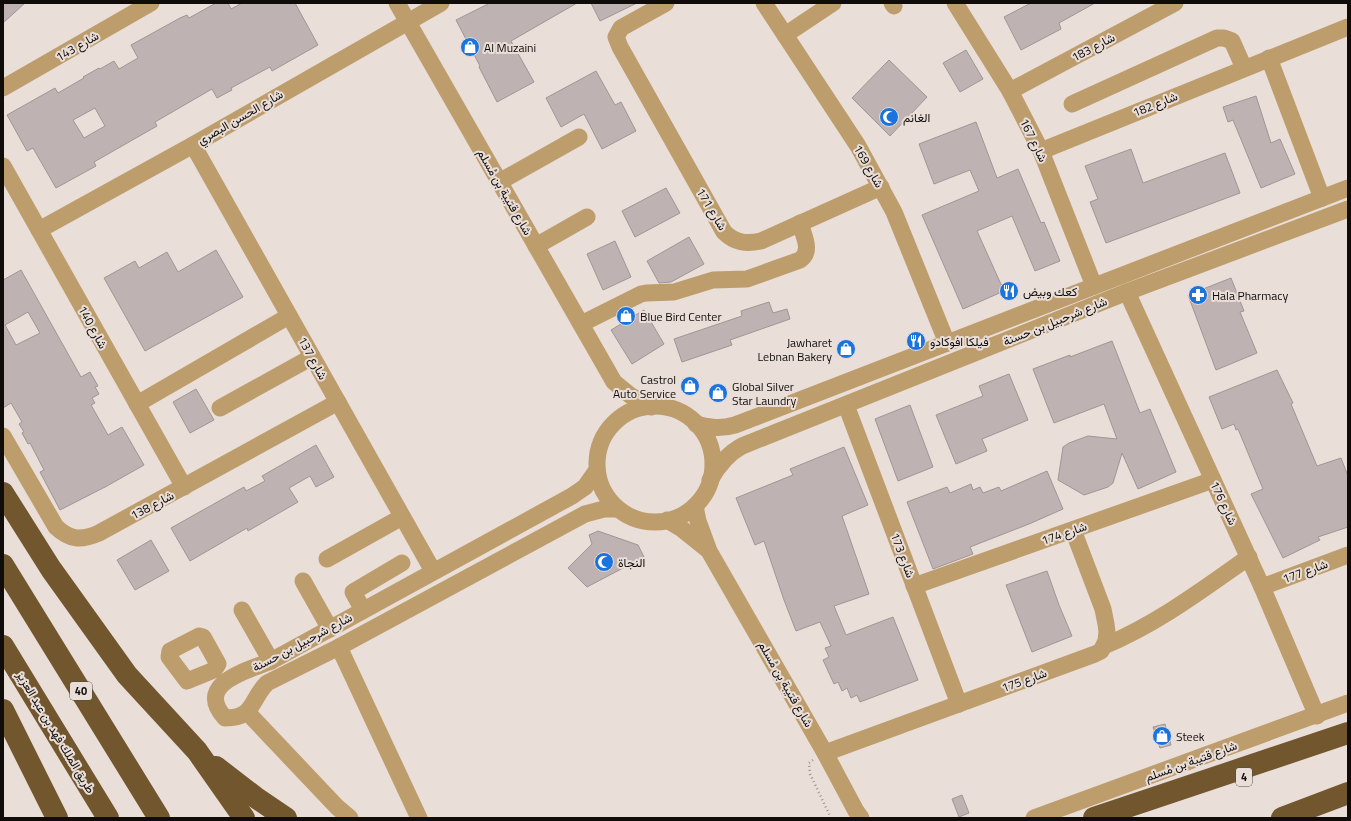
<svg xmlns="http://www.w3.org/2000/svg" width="1351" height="821" font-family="'Titillium Web',Vazirmatn,sans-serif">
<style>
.building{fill:#bfb2b2;stroke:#a19595;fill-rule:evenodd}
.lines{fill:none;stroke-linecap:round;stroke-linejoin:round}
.path{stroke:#9c948f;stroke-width:2.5;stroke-dasharray:1 3;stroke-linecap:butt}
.minor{stroke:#be9d6c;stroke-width:17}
.highway{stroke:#72572e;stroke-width:22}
.labels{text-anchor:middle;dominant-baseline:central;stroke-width:4;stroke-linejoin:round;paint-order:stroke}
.shield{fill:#e9ded8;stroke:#514b48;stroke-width:1}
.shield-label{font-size:11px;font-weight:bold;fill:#100c0a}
.street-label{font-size:12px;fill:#100c0a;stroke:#e9ded8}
.poi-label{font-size:12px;fill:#100c0a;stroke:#e9ded8;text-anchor:start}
</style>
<rect width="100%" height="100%" fill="#e9ded8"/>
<g class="building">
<polygon points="3,3 25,3 3,23"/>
<path d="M216,3H228L231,9L242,3H295L318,45L272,71L270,67L231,88L232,90L217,98L212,89L155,122L157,126L94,162L96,166L56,188L33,148L27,151L7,115L55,88L58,93L84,78L83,77L99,68L100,69L114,61L119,69L138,58L131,45L180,18L187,15L189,18ZM95,108L105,126L84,138L73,120Z"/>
<polygon points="490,3 577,3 511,41 534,82 497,102 479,67 480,66 456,20"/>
<polygon points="591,3 637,3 600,21"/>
<polygon points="1031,3 1095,3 1059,23 1061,29 1021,50 1004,17"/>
<polygon points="966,50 983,79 960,92 943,63"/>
<polygon points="889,60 927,97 890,136 852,98"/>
<polygon points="596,71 615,105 621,102 636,131 602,149 584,114 561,127 546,98"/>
<polygon points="1256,96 1271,143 1280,139 1295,174 1261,188 1233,120 1228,122 1223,107"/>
<polygon points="976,122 997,178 1018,169 1041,223 1044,222 1060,261 1035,271 1012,216 977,231 1004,291 963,309 922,215 979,191 970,170 934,184 919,144"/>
<polygon points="1131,149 1143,183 1225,153 1240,193 1106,243 1090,202 1098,199 1085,166"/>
<polygon points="666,188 680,213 635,237 622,211"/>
<polygon points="689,237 704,264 671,282 659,283 647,261"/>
<polygon points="615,241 631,277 603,290 587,254"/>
<polygon points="216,250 243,297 145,351 104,278 135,261 139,268 167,252 178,272"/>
<path d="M21,270L81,377L90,372L98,386L95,387L99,394L92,398L95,403L91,405L108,435L122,427L144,465L107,486L60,510L40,472L44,470L30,443L28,444L22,433L24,432L19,424L22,422L11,403L3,408V280ZM28,312L40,333L16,345L5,325Z"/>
<polygon points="1231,278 1244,311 1240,312 1257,353 1216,370 1188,295"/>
<polygon points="769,302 773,313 787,309 790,319 730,340 732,345 682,362 674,339 742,316 741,311"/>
<polygon points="644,310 664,344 632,364 611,330"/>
<polygon points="1112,341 1140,413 1150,409 1176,472 1138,489 1122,453 1113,483 1108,487 1084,495 1058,480 1063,447 1069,443 1088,436 1117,439 1104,404 1054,423 1033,369 1070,355 1070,357"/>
<polygon points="1277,370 1293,403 1291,404 1317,466 1341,458 1348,476 1348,527 1318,537 1320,540 1283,558 1251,494 1263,489 1238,429 1236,430 1234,424 1222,429 1209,397"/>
<polygon points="1009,374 1028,420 982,439 987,451 956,464 936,415 983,396 979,386"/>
<polygon points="196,389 214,420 190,433 173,402"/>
<polygon points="910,405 933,467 898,481 875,419"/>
<polygon points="316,445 334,477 316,487 310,476 289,488 298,502 248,531 247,528 190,561 171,528 244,487 246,491 265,481 262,476"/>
<polygon points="844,447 868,505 842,516 869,594 834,606 846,635 893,617 918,680 860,702 857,695 851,698 847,688 842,691 838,682 834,684 823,660 829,657 825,648 831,646 820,622 796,631 784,600 764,541 755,545 736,498 793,475 790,469"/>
<polygon points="1047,471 1063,509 1029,524 970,547 973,554 933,569 907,502 947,487 950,493 971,484 973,490 980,487 983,493 999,487 1001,491"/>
<polygon points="598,531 638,545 644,557 587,587 568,568 592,544 589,535"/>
<polygon points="151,540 169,571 135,590 117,560"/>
<polygon points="1047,571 1059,605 1072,636 1032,652 1006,585"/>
<polygon points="1165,724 1171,745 1160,748 1153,727"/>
<polygon points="962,795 969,813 959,817 952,799"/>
</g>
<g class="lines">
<polyline class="path" points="813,760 809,763 810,774 831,818"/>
<g class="minor">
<polyline points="397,3 614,382 631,396 651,407"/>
<path d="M666,3L621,28L616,37L620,47L724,232C735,243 746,244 761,241L881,187"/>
<polyline points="764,3 858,146 894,212 947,343"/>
<polyline points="892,3 894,6"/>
<polyline points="955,3 1010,91 1041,151 1094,286"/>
<polyline points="785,35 833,3"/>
<polyline points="1269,58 1322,198"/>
<polyline points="3,88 151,3"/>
<polyline points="1010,91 1175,3"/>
<polyline points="1072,104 1217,38 1224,38 1232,41 1244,68"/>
<polyline points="193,145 433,571"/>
<polyline points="1041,151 1348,27"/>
<polyline points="3,166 184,487"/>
<polyline points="499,182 579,137"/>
<polyline points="39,230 193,145 441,3"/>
<polyline points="536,246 587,217"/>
<polyline points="1127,292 1262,587 1317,716"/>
<path d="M581,324L641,294L646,293L674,292L713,280L747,279L800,260C813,251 803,235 800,223"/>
<polyline points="137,404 289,316"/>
<polyline points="846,405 959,704"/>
<circle cx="655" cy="464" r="58"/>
<polyline points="220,408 312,357"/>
<path d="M696,424C710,428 721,429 735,425L1348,188"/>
<path d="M3,436L56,527C70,540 81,541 99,533L338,402"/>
<path d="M597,470L585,487L572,496L271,661C246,671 194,684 225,718C255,718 250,700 267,683L339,647L585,514L604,509H618"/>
<path d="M710,480C718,466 727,454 742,446L1127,292L1348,209"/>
<polyline points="695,506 698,521 709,551 825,753 856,811 861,818"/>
<polyline points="667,520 682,529 707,549"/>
<polyline points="327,559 402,517"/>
<polyline points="303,581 330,629"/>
<polyline points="914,586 1213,480"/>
<polyline points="1262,587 1348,555"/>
<polyline points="242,610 271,661"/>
<polyline points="363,610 353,592 402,563"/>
<polygon points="199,636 203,637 218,664 214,670 187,681 169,657 170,651"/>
<path d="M1104,646C1157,624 1202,590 1249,557"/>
<polyline points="339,647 419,818"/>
<polyline points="247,712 337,807 350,818"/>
<polyline points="825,753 1095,654 1101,651 1106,641 1107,632 1106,624 1103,609 1073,530"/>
<polyline points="1034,818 1348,703"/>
</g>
<g class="highway">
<polyline points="3,493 51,569 127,675 197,751 244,818"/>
<polyline points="3,565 159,818"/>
<polyline points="3,646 108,818"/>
<polyline points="3,710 57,818"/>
<polyline points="216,767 255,797 286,818"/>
<polyline points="1094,818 1348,733"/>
<polyline points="1282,818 1348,793"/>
</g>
</g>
<defs>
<g id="shop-disc" transform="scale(1)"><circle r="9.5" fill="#1b73dd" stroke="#e9ded8"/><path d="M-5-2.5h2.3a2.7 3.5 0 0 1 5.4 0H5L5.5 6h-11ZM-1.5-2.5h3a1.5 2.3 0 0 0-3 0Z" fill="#fff"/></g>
<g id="mosque-disc" transform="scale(1)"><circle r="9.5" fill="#1b73dd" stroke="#e9ded8"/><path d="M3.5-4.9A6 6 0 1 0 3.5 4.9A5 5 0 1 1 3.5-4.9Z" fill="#fff"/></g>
<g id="restaurant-disc" transform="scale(1)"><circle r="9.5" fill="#1b73dd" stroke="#e9ded8"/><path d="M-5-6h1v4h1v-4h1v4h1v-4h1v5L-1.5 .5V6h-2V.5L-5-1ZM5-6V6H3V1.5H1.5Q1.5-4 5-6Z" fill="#fff"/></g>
<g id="pharmacy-disc" transform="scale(1)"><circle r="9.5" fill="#1b73dd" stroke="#e9ded8"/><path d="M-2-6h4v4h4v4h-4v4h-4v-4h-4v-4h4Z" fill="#fff"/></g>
</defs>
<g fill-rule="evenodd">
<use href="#shop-disc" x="470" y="47"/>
<use href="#mosque-disc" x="889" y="117"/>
<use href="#restaurant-disc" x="1009" y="291"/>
<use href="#pharmacy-disc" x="1198" y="295"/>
<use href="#shop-disc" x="626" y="316"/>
<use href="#restaurant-disc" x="916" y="341"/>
<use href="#shop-disc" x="846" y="349"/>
<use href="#shop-disc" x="690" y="386"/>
<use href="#shop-disc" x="718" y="393"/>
<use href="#mosque-disc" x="604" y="562"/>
<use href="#shop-disc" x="1162" y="736"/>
</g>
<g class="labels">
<g class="shield">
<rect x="70" y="682" width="22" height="18" rx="3"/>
<rect x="1236" y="768" width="16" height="18" rx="3"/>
</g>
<g class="shield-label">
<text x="81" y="691">40</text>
<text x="1244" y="777">4</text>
</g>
<g class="street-label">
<text transform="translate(77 46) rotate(-30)">شارع 143</text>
<text transform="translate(1093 47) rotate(-28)">شارع 183</text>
<text transform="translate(1155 104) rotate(-22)">شارع 182</text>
<text transform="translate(240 117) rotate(-30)">شارع الحسن البصري</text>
<text transform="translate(1034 140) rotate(64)">شارع 167</text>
<text transform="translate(869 166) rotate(60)">شارع 169</text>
<text transform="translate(505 192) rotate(60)">شارع قتيبة بن مُسلم</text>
<text transform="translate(712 209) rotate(59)">شارع 171</text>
<text transform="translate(1055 321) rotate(-22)">شارع شرحبيل بن حسنة</text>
<text transform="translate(93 327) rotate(61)">شارع 140</text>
<text transform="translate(313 358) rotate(61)">شارع 137</text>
<text transform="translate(1224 503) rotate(65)">شارع 176</text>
<text transform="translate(152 505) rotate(-28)">شارع 138</text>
<text transform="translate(1064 533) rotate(-19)">شارع 174</text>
<text transform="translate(903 555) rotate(69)">شارع 173</text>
<text transform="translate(1305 571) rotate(-20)">شارع 177</text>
<text transform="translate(302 642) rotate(-28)">شارع شرحبيل بن حسنة</text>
<text transform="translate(1024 680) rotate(-20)">شارع 175</text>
<text transform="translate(786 684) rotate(60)">شارع قتيبة بن مُسلم</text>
<text transform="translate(56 732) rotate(59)">طريق الملك فهد بن عبد العزيز</text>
<text transform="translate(1191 761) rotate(-20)">شارع قتيبة بن مُسلم</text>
</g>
<g class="poi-label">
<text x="484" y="47">Al Muzaini</text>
<text x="903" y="117">الغانم</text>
<text x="1023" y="291">كعك وبيض</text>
<text x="1212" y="295">Hala Pharmacy</text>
<text x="640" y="316">Blue Bird Center</text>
<text x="930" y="341">فيلكا افوكادو</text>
<text x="832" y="342" text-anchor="end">Jawharet<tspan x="832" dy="14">Lebnan Bakery</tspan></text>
<text x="676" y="379" text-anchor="end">Castrol<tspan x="676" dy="14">Auto Service</tspan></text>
<text x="732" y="386">Global Silver<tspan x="732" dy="14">Star Laundry</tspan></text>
<text x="618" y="562">النجاة</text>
<text x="1176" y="736">Steek</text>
</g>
</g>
<rect width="1351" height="821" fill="none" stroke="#100c0a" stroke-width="8"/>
</svg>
